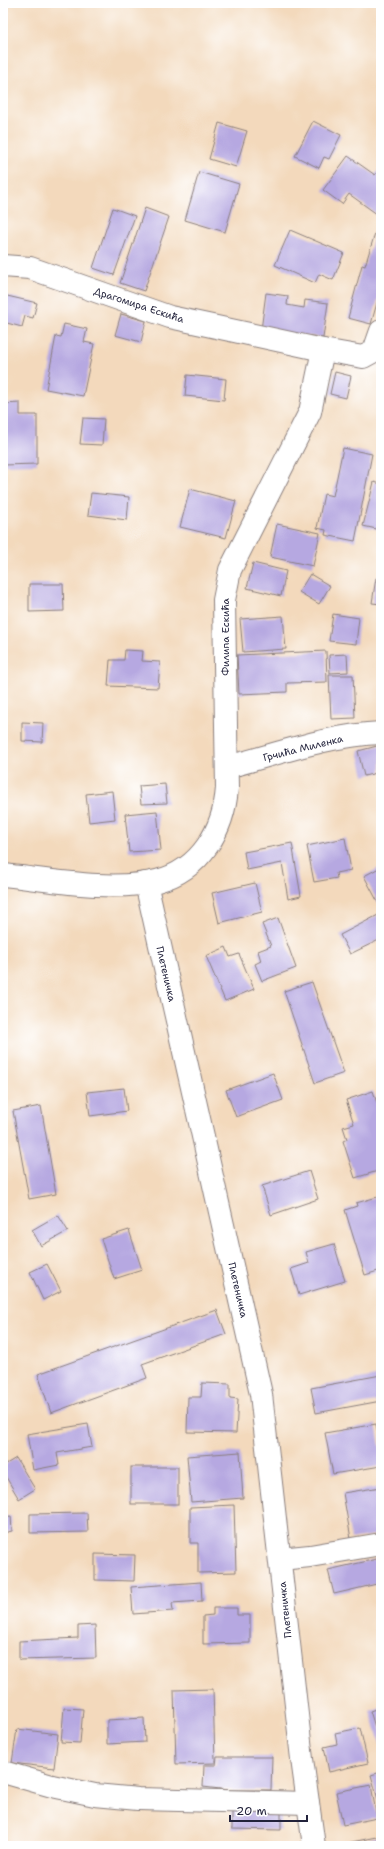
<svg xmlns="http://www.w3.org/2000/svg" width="384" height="1849" font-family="'Shantell Sans',sans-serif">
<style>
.building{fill:#b6a8e1}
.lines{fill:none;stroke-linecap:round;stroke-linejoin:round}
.minor-casing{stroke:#8a7e7c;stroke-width:24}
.minor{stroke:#fff;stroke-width:22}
.labels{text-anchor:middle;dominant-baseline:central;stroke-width:4;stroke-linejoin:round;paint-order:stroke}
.street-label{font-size:10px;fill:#22223b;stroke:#fff}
</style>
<rect width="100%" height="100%" fill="#fff"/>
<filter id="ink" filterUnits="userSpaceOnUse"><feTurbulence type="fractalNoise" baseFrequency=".025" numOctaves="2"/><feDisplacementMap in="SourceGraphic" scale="8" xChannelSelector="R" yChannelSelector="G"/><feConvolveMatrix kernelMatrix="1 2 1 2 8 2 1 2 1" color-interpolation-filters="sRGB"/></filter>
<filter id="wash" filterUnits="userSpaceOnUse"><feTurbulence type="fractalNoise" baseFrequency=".012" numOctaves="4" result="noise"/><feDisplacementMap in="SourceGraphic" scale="16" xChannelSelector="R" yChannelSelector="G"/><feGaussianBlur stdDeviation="0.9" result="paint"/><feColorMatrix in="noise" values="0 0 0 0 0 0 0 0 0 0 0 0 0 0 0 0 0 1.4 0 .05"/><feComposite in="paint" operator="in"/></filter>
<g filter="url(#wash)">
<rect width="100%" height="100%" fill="#f3d9bc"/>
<g id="blocks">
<g class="building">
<polygon points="313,121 341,135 329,159 324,157 319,168 295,156"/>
<polygon points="219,123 247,131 236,167 209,159"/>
<polygon points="348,156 375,175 381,167 381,217 349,194 342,204 323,190"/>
<polygon points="199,172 239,184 225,232 185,220"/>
<polygon points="113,208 135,216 114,275 93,268"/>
<polygon points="145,208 169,217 144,291 120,283"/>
<polygon points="290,230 344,253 333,280 319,274 315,283 275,265"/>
<polygon points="375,233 381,234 381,289 371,324 348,318 362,265 365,266"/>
<polygon points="266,293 288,296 287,305 304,308 305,300 328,303 323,338 261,330"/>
<polygon points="3,295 37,303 33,318 25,316 22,327 3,322"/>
<polygon points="121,314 146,321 141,342 115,335"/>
<polygon points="64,324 87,329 84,342 94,344 83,396 46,389 56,336 61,337"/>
<polygon points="335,372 351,376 346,398 330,394"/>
<polygon points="187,375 226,379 224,400 185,396"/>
<polygon points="20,403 20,415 37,415 37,464 3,465 3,404"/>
<polygon points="83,418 104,419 102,445 80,444"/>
<polygon points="343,448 372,454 355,541 325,535 326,530 317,528 324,494 333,496"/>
<polygon points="374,482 381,484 381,530 363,526"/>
<polygon points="190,489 236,501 226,538 180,527"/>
<polygon points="91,493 129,497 127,520 88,515"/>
<polygon points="277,524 320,533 313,566 270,557"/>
<polygon points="253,563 286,571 281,596 247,588"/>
<polygon points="310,574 330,586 319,604 299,592"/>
<polygon points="376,578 381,578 381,604 372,603"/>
<polygon points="29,584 63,584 64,611 29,612"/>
<polygon points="333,614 359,618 356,644 329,641"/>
<polygon points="283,616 286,649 243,652 240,619"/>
<polygon points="125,650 143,651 142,661 160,662 158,688 108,686 110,660 124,660"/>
<polygon points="326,651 327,682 287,683 287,692 239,694 237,655"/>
<polygon points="347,654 348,672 330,673 329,655"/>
<polygon points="329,675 353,675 355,718 331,719"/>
<polygon points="22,722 43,723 42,742 22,741"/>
<polygon points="381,745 381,772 364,776 358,751"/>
<polygon points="165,784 167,803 141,804 139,786"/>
<polygon points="112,791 115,819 89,822 86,794"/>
<polygon points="157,811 161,850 129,852 125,814"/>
<polygon points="345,838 351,870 336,873 337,878 314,882 307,846"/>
<polygon points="292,843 301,896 288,899 282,863 247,870 244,852"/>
<polygon points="381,867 381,908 364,876"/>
<polygon points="255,883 262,912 219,923 212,893"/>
<polygon points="380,914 381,939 350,954 340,935"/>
<polygon points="278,918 296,968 262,981 255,964 261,961 258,951 271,946 262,924"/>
<polygon points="226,947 230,957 239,954 254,989 225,1001 206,956"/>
<polygon points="312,982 344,1073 315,1083 284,991"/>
<polygon points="273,1073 283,1100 236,1117 226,1090"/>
<polygon points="124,1088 127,1111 90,1116 87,1092"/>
<polygon points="373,1091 381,1115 381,1170 355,1178 343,1141 347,1139 343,1127 354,1124 346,1100"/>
<polygon points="41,1106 56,1194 29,1199 13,1111"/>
<polygon points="309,1171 318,1199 271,1215 262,1186"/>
<polygon points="381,1196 381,1279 378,1271 365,1275 345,1210 357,1206 356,1203"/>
<polygon points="58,1215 68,1231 41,1246 32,1230"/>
<polygon points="129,1230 142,1270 114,1279 101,1239"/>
<polygon points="334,1244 345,1281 299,1295 291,1269 309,1263 306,1252"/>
<polygon points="47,1264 61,1291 43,1300 30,1272"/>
<polygon points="217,1310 226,1334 142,1364 147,1378 51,1413 38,1374"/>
<polygon points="381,1375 381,1401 316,1413 311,1388"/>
<polygon points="202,1383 230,1384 230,1398 238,1399 236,1433 187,1432 188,1397 201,1397"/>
<polygon points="88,1424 92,1447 57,1453 59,1465 33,1470 27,1434"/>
<polygon points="376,1424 381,1451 381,1466 333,1474 325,1433"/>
<polygon points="240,1452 243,1498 191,1502 187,1456"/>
<polygon points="16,1458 35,1489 19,1499 3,1472 3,1466"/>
<rect x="131" y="1467" width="47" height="37"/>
<polygon points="381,1487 381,1534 351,1539 343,1493"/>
<polygon points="234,1505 236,1572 198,1573 198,1543 190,1543 190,1507"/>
<polygon points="87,1513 88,1532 30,1533 30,1514"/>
<polygon points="11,1516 12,1531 3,1533 3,1517"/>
<polygon points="95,1554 135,1555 134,1581 95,1580"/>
<polygon points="381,1558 381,1583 334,1594 328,1570"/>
<polygon points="201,1582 202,1601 172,1603 173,1611 133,1614 131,1587"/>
<polygon points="213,1608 237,1608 237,1615 250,1615 250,1643 203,1644 203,1616 213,1615"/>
<polygon points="95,1625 96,1658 19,1660 19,1641 78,1638 78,1626"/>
<polygon points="213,1689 215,1763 176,1764 174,1690"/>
<polygon points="381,1707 381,1746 370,1711"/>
<polygon points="64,1708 83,1709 80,1743 61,1742"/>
<polygon points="144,1718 145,1742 107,1744 107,1720"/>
<polygon points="360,1728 368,1763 329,1772 324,1747 337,1744 335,1733"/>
<polygon points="17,1729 58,1734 54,1768 12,1763"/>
<polygon points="217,1757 272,1757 271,1790 229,1790 203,1787 204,1765 216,1765"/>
<polygon points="381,1772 381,1810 371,1775"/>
<polygon points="371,1785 377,1818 343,1825 336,1792"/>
<polygon points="232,1808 281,1809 281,1830 232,1829"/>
<polygon points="381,1836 381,1846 347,1846 347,1843"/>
</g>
</g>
</g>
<g filter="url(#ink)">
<use href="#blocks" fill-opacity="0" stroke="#8a7e7c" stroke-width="1"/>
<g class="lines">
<g class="minor-casing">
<g id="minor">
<polyline points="3,266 30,268 170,317 323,350"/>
<path d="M227,767C278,754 328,735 381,733"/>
<path d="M3,875C50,880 112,892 157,881C201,870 224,829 227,788L224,600L230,570L310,412L323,350L363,357L374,351L381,331"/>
<polyline points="146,883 261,1394 302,1759 314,1846"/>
<polyline points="280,1559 310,1556 381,1544"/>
<polyline points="3,1772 52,1786 95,1795 138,1799 308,1803"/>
</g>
</g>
<use href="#minor" class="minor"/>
</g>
</g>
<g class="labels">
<g class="street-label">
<text transform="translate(139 305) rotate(18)">Драгомира Ескића</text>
<text transform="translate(225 637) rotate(-90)">Филипа Ескића</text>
<text transform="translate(303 748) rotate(-14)">Грчића Миленка</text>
<text transform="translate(166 974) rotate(77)">Плетеничка</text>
<text transform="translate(238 1290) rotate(77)">Плетеничка</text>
<text transform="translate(285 1610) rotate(-96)">Плетеничка</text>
</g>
</g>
<rect width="384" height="1849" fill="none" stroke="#fff" stroke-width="16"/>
<path d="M230 1815v6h77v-6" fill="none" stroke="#22223b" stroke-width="2"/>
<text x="236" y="1815" font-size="12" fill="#22223b" stroke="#ffffff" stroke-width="3" paint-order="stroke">20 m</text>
</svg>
